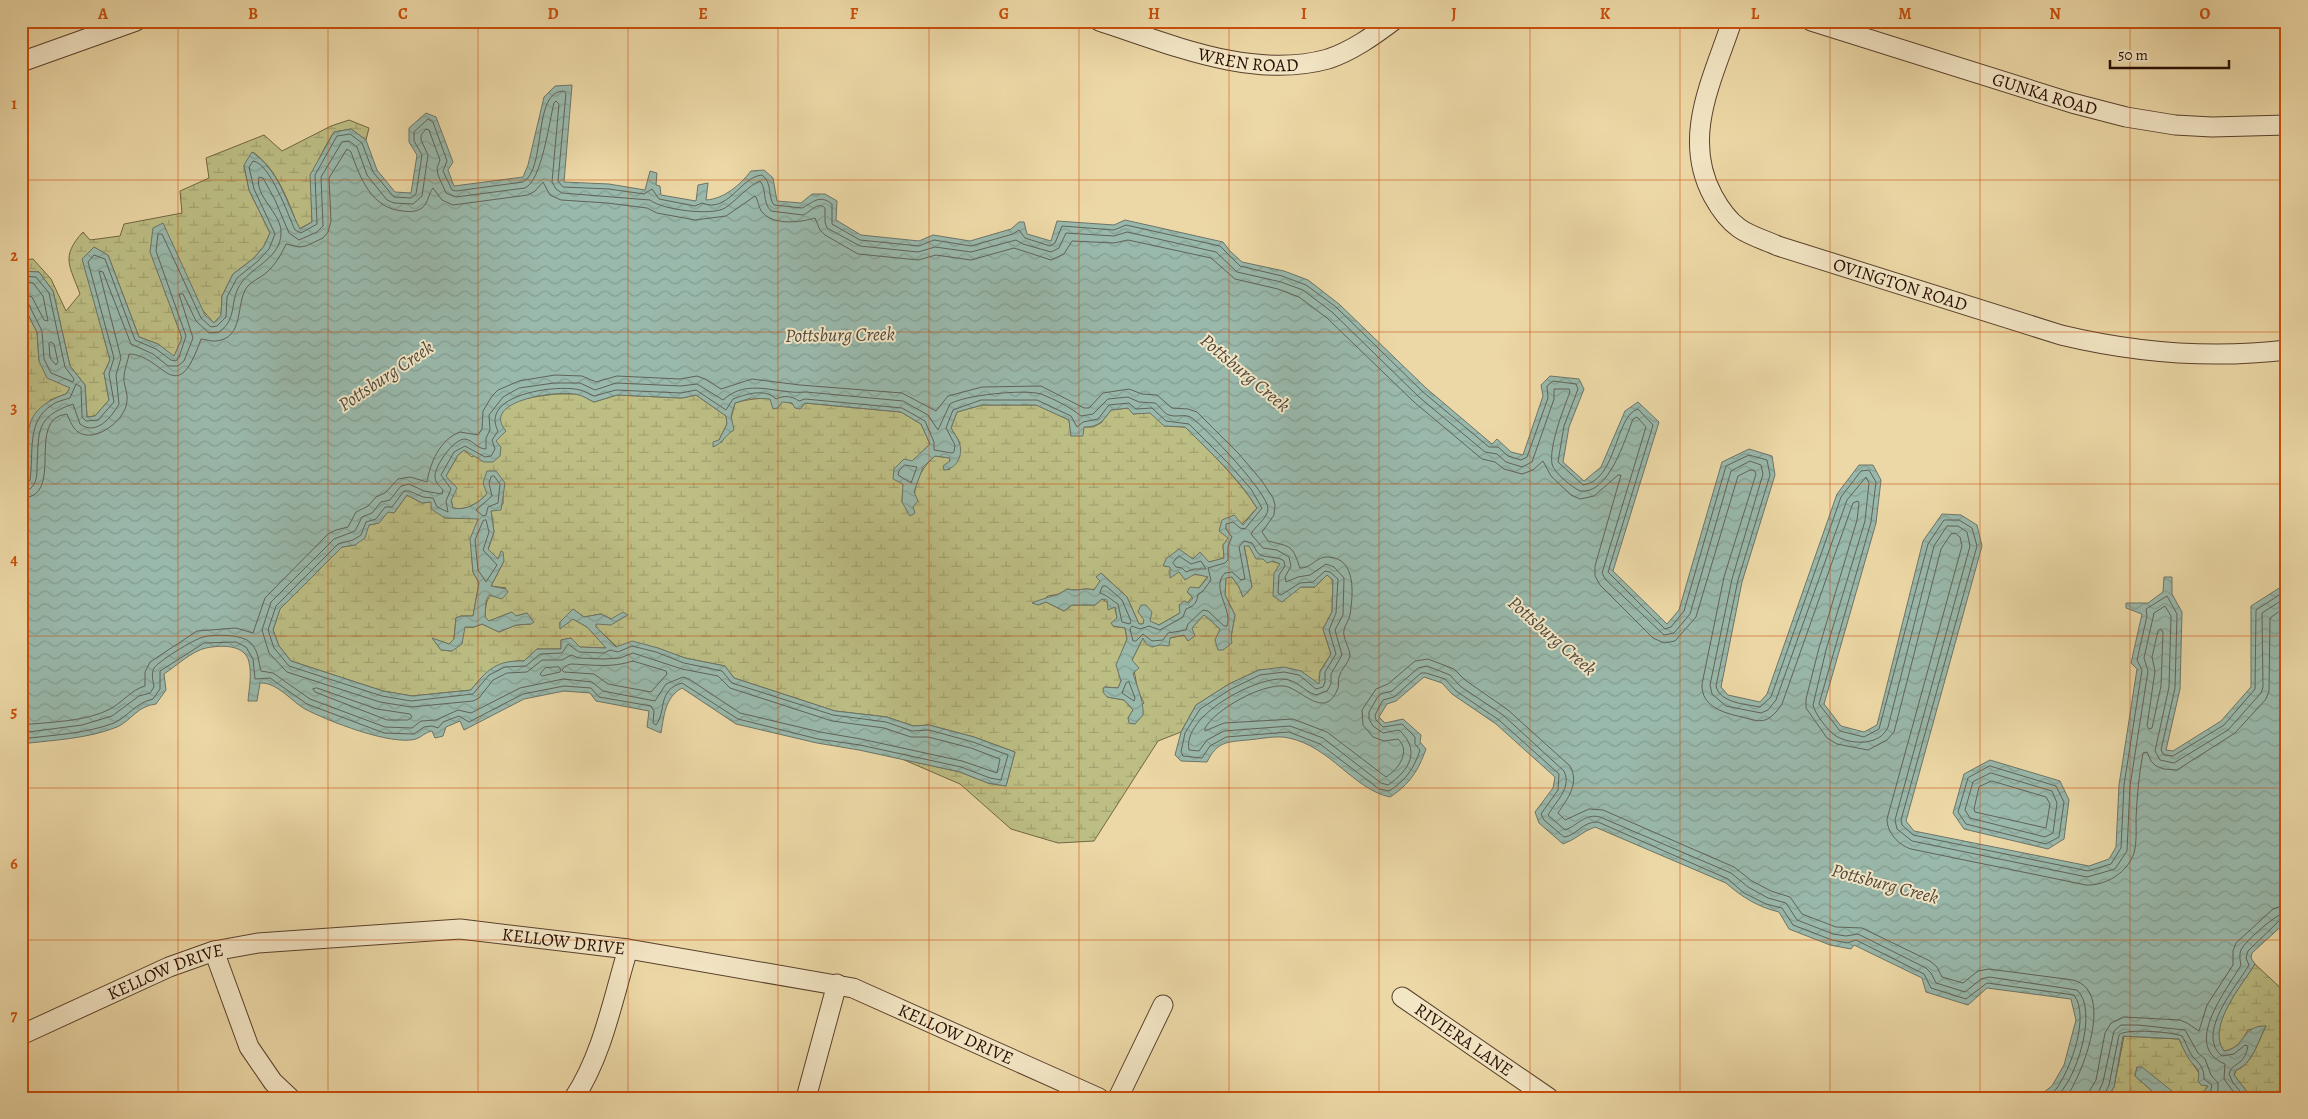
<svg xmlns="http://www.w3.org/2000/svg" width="2308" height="1119" font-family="Alegreya,serif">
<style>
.wetland{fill:url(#wetland-marsh);stroke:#726644}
.water{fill:url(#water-waves);stroke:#6c7469}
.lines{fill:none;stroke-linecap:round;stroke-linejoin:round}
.shore{stroke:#606358;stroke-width:1}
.minor-casing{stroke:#59402c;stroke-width:21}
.minor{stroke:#f3e6c5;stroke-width:19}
.grid{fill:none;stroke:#cb4e0b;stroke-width:1;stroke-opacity:0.55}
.labels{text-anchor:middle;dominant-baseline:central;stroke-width:4;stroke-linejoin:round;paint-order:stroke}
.street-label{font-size:18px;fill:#280d04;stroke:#f3e6c5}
.water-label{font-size:19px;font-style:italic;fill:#50493f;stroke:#f3e6c5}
.neatline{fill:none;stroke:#cb4e0b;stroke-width:2}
.grid-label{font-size:16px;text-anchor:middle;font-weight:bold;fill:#cb4e0b}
</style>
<defs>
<pattern id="wetland-marsh" width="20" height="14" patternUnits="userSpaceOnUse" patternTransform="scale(1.25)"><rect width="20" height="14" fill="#bcbe84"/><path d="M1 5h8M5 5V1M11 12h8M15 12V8" fill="none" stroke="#a2a270"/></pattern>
<pattern id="water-waves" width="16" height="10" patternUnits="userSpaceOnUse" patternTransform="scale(1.25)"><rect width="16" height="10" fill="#99b9ac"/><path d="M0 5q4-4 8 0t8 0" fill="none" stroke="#849e92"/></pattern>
</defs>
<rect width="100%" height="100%" fill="#ecd8a6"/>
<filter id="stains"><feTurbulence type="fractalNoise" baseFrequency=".004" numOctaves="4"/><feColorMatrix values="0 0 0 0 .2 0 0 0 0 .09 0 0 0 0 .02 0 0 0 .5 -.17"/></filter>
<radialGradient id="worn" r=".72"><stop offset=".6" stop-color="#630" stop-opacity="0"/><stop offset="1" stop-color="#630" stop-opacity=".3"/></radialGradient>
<g class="wetland">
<path d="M349,120L369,128L366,140L351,129L334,132C312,167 310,181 312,222L299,229C288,201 278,170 253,152L244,166L249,190L270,233L264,246L254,258L233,274L222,296L221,315L214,323L151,252L182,338L174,357L158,344L139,337L108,255L83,259L110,360L104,373L109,400L95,416L87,417L85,385L70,366L53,291L39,272L21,271V260L33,259L51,279L66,311L80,294C70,266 60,257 83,232L90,240L120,236L124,224L182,213L180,191L209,178L206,158L264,135L282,151L331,126Z"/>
<polygon points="21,301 37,332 39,361 70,388 66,394 50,400 26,472 24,486 21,471"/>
<path d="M555,394H579L594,402L617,395L682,398L696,395L726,416L727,424L719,440L721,443L727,434L735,403C754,397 783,395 800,409L805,403L901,412L921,424L930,444C909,464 904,473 902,502L913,507C915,484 918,471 935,456L950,458L949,470L960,443L951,428L957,412L982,405H1037L1069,420L1071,436L1084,427H1093L1101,423L1111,410L1129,408L1133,414L1150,412L1164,426L1185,427C1211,453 1237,477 1257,508L1223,545L1224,558L1209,562L1193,559L1170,567L1179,572L1208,576L1180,613L1159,625L1144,620L1143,624H1139L1127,597L1101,573V581L1094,590C1084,587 1077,592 1067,589L1060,594L1048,596L1038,605L1046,602L1064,611L1072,605H1095L1102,599L1115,607L1117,618L1113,626L1125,628L1127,639L1117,665L1121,681L1118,688L1105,687L1107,697L1124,700L1133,710L1128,718L1144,703L1138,691L1132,660L1143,638L1152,647L1170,638L1184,635L1188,641L1192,628L1204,614L1220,629L1219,635L1231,637L1235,615L1225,595L1226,577H1232L1239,587L1243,597L1252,587L1244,545L1249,546L1263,559L1281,564L1301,587H1315L1327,575L1333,580L1332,612L1323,629L1331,654L1320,671V681L1319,685L1301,671L1259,670L1229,684L1196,705L1181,732L1158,741L1094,841L1058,843L1011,829L960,784L902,759L960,772L988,783L1006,786L1015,752L974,737L929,725L913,726L887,717L835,711L734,678L725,666L685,658L657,648L617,647L596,627V623L611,619L601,614L584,617L573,609L560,622V628L573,619L587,627L607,648L579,647L571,638L561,640V649H537L524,661C499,660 485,672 471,690L412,696L383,691L291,661L279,646L273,630L280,609L342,547L355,545L369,525L379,523L388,511L394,513L407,495L422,503L431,502L445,518H479L472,559L473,572L479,583L473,616H461L456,618L454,639L449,644L433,639L441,650L452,651L465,627H474L482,624L499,632L516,625L531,624L527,613L516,616L512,612L489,621L485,617C486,597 487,596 506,588L491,586L504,561L498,559L488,550L494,532L491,510L503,504V493H488C478,503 467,511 453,508L446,476L458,455L464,450L472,457L496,441C498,433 498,425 500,418C505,397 539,397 555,394Z"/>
<path d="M2255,964L2287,994V1098H2252L2234,1075L2236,1070C2252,1065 2258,1041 2266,1026L2248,1030C2242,1041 2237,1049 2224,1051C2205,1027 2242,985 2255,964Z"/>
<path d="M2124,1036L2179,1039C2187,1057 2197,1070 2208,1086L2201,1096L2184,1098L2177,1095L2137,1067L2135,1076L2160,1098H2107L2114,1087Z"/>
</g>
<g class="water">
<path d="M572,85L564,182L609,184L645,190L650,171L657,173L656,185L660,186L661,195L696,201L698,185L708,183L706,200C724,199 740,185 751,171L764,170L773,178L777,201L801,203L812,194H825L837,201L836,220L861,235L919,241L933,235L970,241L1011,229L1019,222H1024L1027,234L1051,241L1057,221L1114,225L1125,220L1223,242L1230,251L1242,262L1284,271L1308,280L1339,304L1426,388L1492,444L1497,439L1511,452L1523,455L1543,396L1541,385L1550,376L1579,379L1584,389L1569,427L1563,462L1584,481L1601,467L1625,411L1638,402L1659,422L1613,571L1667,624L1679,610L1722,462L1749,449L1772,456L1775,475L1742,582L1721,687L1728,695L1760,702L1767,694L1837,494L1859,465H1873L1881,480L1876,523L1824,704L1841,726L1864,732L1877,725L1923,541L1942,514L1961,515L1977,525L1982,546L1906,821L1914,831L2089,866L2109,859L2116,847L2119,785L2137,669L2131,663L2142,614L2126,608V603H2148L2163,592L2164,577H2172V594L2182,612L2180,689L2166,750L2173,751L2221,721L2251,687V606L2284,585L2281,565L2287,562V921L2252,953L2251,958L2255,964C2242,985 2206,1027 2224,1051C2246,1048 2241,1025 2266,1026C2258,1041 2252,1065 2236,1070L2234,1075L2252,1098H2195L2201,1096L2208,1086L2201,1085L2198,1081C2201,1066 2195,1069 2189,1059C2185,1053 2182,1046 2179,1039L2123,1036L2114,1087L2107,1098H2036L2052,1086L2064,1065L2076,1020L2071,999L1987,988L1968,1005L1926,992L1922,978L1854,945L1851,949L1830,945L1789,929L1779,912C1758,907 1742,897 1726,883L1595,827C1583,831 1575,840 1563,844L1539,823L1535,812L1553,788L1555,777L1496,724L1452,694L1442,683L1424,677L1396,701L1387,704L1379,717L1385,723L1403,719L1421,735L1420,742L1426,749C1418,771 1410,784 1390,797C1353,789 1331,747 1289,738C1277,735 1260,739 1247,740C1226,742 1217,742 1207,762L1181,761L1175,755L1181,732L1196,705L1229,684L1259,670L1284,667L1301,671L1319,684L1320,672L1331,654L1323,629L1332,612L1333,580L1327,575L1315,587H1301L1282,602L1273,596L1274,573L1280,564L1273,561L1267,563L1263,559H1256L1249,546H1244L1252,587L1243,597L1239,587L1232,577L1226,578L1225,595L1235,615L1231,637L1232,643L1223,650H1218L1215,640L1220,629L1204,615L1192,628L1195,636L1188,641L1184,635L1170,638L1169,646L1160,645L1152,647L1146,644L1143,638L1132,660L1139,668L1133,673C1137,688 1144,700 1143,715L1135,724L1129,723L1128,718L1133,710L1124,700L1107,697L1103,692L1104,687L1118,688L1121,681L1116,665L1127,639L1125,628L1113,626L1111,623L1117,618L1115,607L1108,610L1107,600L1102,599L1095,605H1072L1064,611L1046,602L1038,605L1032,603C1043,598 1058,596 1067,589C1077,592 1084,587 1094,590L1100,581L1096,577L1101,573L1127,597L1139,624H1143L1144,620L1138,612L1141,605H1146L1152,612L1150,621L1159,625L1180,613L1179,605L1184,601L1189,603L1193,598L1187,592L1190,587L1199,588L1208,577L1195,574L1185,580L1179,572L1170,578V567L1163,566L1166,559L1179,549L1193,559L1200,552L1209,562L1224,558L1223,545L1228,538L1219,531L1222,520L1234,515L1243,525L1257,508C1238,477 1211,453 1185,427L1164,426L1150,413L1133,414L1128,408L1111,410C1103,421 1099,427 1084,427L1083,436H1071L1069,420L1036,405H982L957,412L951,428C953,432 957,437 959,442C964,454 957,469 944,470L943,466L950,461V458L935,456L923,467L914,492L918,501L913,507L915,513L910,516L902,502L903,484L893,479L894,469L904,459L912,461L930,444L921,424L901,412L805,403L800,409L795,408L792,403L782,402L778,408L773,409L770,399L751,398L735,403L731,416L734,430C725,435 723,443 713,447V442L719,440L727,424L726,416L696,395L682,398L617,395L594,402C589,400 584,396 579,395C561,389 479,400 506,431L496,441L501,447L500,456L493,462H484L464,450L458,455L446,476L457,488L451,501L453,508C467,511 478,503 487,494L483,483L487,471H496L505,483L501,510L491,511L494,532L488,549L498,559L501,551L503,552L504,561L491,586L506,589L508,592L502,599L489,595L486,601L485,617L489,621L512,612L516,616L527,613L534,622L531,624L516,625L499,632L482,624L474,627H465L462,644L452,651L441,650L432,638L449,644L454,639L456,618L461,616H473L479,583L473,572L470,539L478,519L445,518L431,509V502L422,503L407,495L394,513L388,512L379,523L369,525L365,538L355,545L342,547L280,609L273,630L279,646L291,661L383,691L412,696L471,690C487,670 496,660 524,661L537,649H561V640L571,638L580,647L606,648L587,627L573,619L560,629V622L573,609L584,617L601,614L611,619L623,612L628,615L611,625L596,624V627L616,647L632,641L658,648L685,658L725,666L734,678L835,711L887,717L913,726L929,725L974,737L1015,752L1006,786L988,783L960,772L859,750L817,743L736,724L682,688C665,697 664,716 661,733L647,727L649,711L596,701L590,693L564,691L524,699L464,730L460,721L446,727L443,736L435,738L432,731C425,732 422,737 416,739C391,746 328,721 305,709C291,701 277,682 260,683L257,701H248C249,689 252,674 249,662C245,644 221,645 206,648C192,651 176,666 164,674L166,690L156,704C137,706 132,720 117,727C87,739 53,740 21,744V471L24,484C33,442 13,412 66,394L70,388L47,378L39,361L37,332L21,301V271L39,272L53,291L70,366L85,385L87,417L95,416L109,400L104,373L110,360L82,259L94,247L108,255L139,337L158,344L174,356L182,338L150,252L153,228L163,223L205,315L214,323L221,315L222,296L233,274L254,258L264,246L270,233L249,190L244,165L252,152C280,172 285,200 300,229L312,222L310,175L334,132L351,129L366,140L377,170L395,192L411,193L417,155L409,142V128L426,113L436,117L453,162L448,170L454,186L523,177L528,165L544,97L555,86Z"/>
<polygon points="1990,760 2060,781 2069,800 2064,839 2048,849 1964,829 1953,813 1964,774"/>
<polygon points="2137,1067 2142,1067 2177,1095 2184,1098 2160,1098 2135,1076"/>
</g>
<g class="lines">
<g class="shore">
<polyline points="21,276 36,277 49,293 65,367 74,379 73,382 51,373 44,359 42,331 28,303 21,300"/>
<polyline points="21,282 33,283 43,296 48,321 44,320 32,297 21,293"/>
<polygon points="51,342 54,344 58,362 56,365 50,358 49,344"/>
<polygon points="905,465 917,467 911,483 898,475 899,471"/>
<polygon points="494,476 500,484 498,503 488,507 486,515 483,516 476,510 492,496 489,483 491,477"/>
<path d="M21,484H26L30,480C34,453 26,421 52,405C57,401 64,400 70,398L76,384L81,387L82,417L86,421L98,420L114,402L109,374L114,358L88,262L94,255L105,259L135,340L156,349L171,360L176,361L179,357L186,336L156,251L158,234H162L201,318L211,327L217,326L226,317L227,297L237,278L258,261L269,249L275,234L254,189L249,167L253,161C270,163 288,215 295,230L301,233L317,224L315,175L337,136L350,134L362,143L373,172L394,197L411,198L416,194L422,155L414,141V132L428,119L433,122L447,161L443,171L452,190L456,191L523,182C547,169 532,92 563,91L566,93L558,181L563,187L609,189L644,194L652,189L659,199L695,206L702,203C728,214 740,177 762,175C773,183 767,196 774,205L802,208C814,202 819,194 832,204V224L860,240L919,246L934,240L971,246L1013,234L1019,230L1025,238L1050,246L1055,243L1062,226L1114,230L1126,225L1220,246L1240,266L1282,276L1306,285L1336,307L1423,392L1489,447H1498L1508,456L1521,460L1527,457L1548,398L1547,386L1553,381L1576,384L1578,389L1564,426L1558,462L1583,485C1617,481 1615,415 1638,409L1653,425L1608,572L1665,629L1671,627L1684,611L1726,466L1749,455L1767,460L1770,475L1738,580L1716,686C1720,703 1745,704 1760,707L1771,697L1841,497L1861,471L1869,470L1876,482L1871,522L1819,704L1840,731L1864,737L1879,729L1928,544L1944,520H1959L1972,528L1977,546L1901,820L1902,825L1913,835L2088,871L2111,864L2121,848L2124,785L2142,670L2137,660L2147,616L2146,609L2167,596L2177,614L2175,688L2161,750L2164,755L2173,756L2224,725L2255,689L2256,610L2287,590"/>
<path d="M21,491L30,489C37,483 37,475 37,467C39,431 35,417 73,404L80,424C96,436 111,418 119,404L116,375L121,358L99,271L103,272L131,344L153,354L168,366H178L184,361L193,338L179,294H183L196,321L209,333L219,332C239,318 228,300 242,282C254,266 281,257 281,233C282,214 254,196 259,177L263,178L275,200L289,233L299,240L317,232L323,226L321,177L342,142L349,141L357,147L367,175L387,200L394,203L413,204L422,196L428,155L421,140V135L426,129L429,130L440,160L437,168L438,175L446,193L456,197L525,188C542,180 549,122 554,103L556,101L559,104L552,182L556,189L562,193L650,200C662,210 712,216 725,208C736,201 749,185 760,181C767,189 762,202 771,211L803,215C811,212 817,201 825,208V222L827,228L860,246L918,252L935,247L971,252L1016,240L1023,244L1051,252L1059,248L1066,233L1114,236L1127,232L1216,252L1237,272L1281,282L1303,290L1332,312L1419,397L1485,452L1497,454L1506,462L1522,467L1532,462L1554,399V389H1569L1570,392C1563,410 1549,446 1552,464C1554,473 1572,487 1580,491C1609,495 1625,439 1633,419L1637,417L1646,427L1602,573L1606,580L1664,635L1674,633L1690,614L1731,471L1750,461L1761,465L1763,474L1732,579L1710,685L1712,694L1726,706L1761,713L1768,710L1776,700L1847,500L1866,477L1869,483L1865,521L1826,650L1813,705C1815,714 1828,731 1836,736C1851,745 1880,746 1888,727L1934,546L1947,526H1958L1967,532L1970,546L1895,820L1897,829L1912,841L2087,877L2115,869L2127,851L2130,786L2148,671L2144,658L2154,613L2165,606L2171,616L2169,687L2155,751L2160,760L2174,763L2228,730L2261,693L2263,687L2262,613L2287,597"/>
<path d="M21,498C67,499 24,418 67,414C72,426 76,436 91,435C106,434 127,416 127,400C128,392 123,384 124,377C124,370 128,361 129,354C164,355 176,411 201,339C206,339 211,342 216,341C245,338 235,304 247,287C252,281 260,278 266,273C275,265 281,255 286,244L299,247L306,246L323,238L328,232L331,221L329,178L347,149L351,152C360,178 372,209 403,211C410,212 416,212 422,208C429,202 428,194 433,188L442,200L453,205L528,195L535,191L543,182L550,195L561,200L607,203L647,208L657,213L695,220L726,216L755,196C759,201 758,208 763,213C775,226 802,222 815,218L820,230L825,235L858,254L918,260L936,255L971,260L1014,248L1051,260L1064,254L1072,241L1114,243L1128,240L1211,258L1235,279L1278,289L1299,297L1327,318L1414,402L1482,459L1495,462L1504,469L1522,474L1533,470L1543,461L1551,476L1571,495L1580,499L1594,496L1618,475H1621L1595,566V576L1600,585L1653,638L1664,643L1675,641L1696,617L1738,476L1750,470H1754L1756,474L1724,577L1702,684C1701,707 1724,713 1742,717C1750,719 1758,722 1765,720C1773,717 1778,710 1782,704L1853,503L1858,501L1859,503L1857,520L1819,648L1806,699V708L1827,738L1837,744L1868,750L1887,740L1894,732L1941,549L1951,534L1955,533L1960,537L1962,546L1887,819C1887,832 1898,845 1911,849L2086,885C2106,886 2128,872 2134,853C2137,842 2136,829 2136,818C2137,796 2139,774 2143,753L2147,752L2151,761L2156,766L2164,769L2177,770L2235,733L2266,699L2269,691L2270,618L2287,606"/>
<polygon points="486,520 489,532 483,550 497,565 486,582 478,570 475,540 483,521"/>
<polygon points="1179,556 1191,564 1201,561 1206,569 1194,569 1186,572 1182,568 1176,567 1173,563"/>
<path d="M1103,586H1106L1122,600L1131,621L1130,624L1122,622L1118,604C1111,600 1109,596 1100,593Z"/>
<polygon points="2161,629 2163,632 2161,686 2152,728 2149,729 2147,726 2155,671 2152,657 2158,631"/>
<path d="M633,661L666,671L667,674L651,692L608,684L594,674L564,672L562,670C564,667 568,664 572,664C594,665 612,668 633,661Z"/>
<polygon points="559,667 561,670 560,672 542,676 540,674 545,668"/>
<polygon points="1129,682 1135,698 1134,701 1122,693 1126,683"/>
<polygon points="317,688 377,709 410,714 412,717 408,720 387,720 315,692 313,689"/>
<path d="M21,725C48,722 86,722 110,709C123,702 131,690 145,686V672L150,662L197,631L236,628L253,633L265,598L328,534L336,530L348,527L356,512L368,506L376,497L385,493L398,479L410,477L427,482C430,464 439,440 460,432L478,435L482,429L483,411L492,396L498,390L519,381L555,375L582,376L596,382L617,376L680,379L697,376L705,379L721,389L752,379L800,385L902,393L936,411L948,396L982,387L1041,386L1084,408H1089L1103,393L1129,389L1142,394L1157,395L1172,408L1188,409L1197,412L1239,454L1262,481L1273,498L1275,505L1274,515L1262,532L1268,541C1292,547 1292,545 1300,568C1311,569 1316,556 1328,557C1357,558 1353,595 1350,615C1349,620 1345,625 1344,630C1342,637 1350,648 1350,656C1348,664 1341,669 1339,677C1338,680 1339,684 1338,688C1325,722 1301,688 1284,686C1261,684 1216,709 1205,728V731L1224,723L1293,719L1327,732L1386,777C1399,769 1411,751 1398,739L1384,741L1373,737L1363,725L1362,710L1376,689L1388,684L1415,661L1428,659L1454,669L1465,680L1508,710L1570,766C1580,784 1567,799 1558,813L1565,820L1589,809L1603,810L1734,867L1752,881L1771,891L1790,897L1802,914L1836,927L1862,928L1930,961L1937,967L1942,977L1963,983L1978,971L1989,969L2073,980C2116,991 2082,1075 2066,1098"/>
<path d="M21,733L82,725L112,716L139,696L150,693L154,687C153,681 151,674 154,668C160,660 193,640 203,637C214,634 243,634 251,643C259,652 258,661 261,671L273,673L310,699L385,727L412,728L421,721L436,720L458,710L471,713L520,688L563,679L592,682L603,691L655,701L666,684L683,677L689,679L740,713L820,732L861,739L962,761L997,773L1000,759L971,748L928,737H911L884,728L832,721L730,688L718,676L682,669L633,653L620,658L604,659L579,658L571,655L562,660H542L527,672L507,673L493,680L479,698L473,701L411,707L380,702L287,672L269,653L262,630L271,602L334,539L355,531L362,517L372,513L381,502L390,500L401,486L409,484L424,491L442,494L443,490C440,486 435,483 435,477C434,467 453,439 465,439C473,440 477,449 486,449V438L490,430L489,415L503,397L519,388L554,383H580L595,390L616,383L681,386L697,384L723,400C748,377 777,395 806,392L903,401L928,415L938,430L950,404C964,395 1025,389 1041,394C1054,399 1070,407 1081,416L1093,414L1108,399L1128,397L1139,402L1155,403C1160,406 1164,414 1169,415C1177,418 1185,413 1192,418C1206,428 1269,494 1268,509C1267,519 1255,526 1251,534L1263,548L1277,550L1289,557L1291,566L1285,577L1286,582L1298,577L1310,575L1326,564L1334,567L1344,578L1343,615L1335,630L1342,655L1331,674V684L1327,691L1316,695C1303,691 1297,679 1282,679C1254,678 1182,716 1189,750L1199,751L1207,740L1224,731L1290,726L1323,738L1381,783L1388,785C1410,770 1421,750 1399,730L1383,733L1373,726L1369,719V712L1377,698L1381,694L1392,691L1418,668L1427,666L1450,675L1460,686L1503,715L1564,771C1572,788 1556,801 1548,815L1565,830C1577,826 1585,813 1600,817L1731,873L1748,887L1768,898L1786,903L1797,920L1833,934L1846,936L1858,934L1926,968L1931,973L1936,983L1965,992L1981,979L1989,977L2077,990C2099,1010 2076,1082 2055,1098"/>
<path d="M21,739C52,735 85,734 114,723C129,716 135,703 153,699L160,689V671L204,643L236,642L246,647L253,659L255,679L270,678L307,704L384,733L414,734L424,727L432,726L438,728L443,722L459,716L469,722L523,694L564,686L591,688L599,697L651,706L654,711L653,723L656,725C667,710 657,690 682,683L738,719L818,739L860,745L961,767L990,778L1001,780L1008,755L973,742L929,730L912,731L886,722L833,715L732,683L722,671L684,663L656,652L632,646L618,652L610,650L604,653L579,652L568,644L562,653L540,654L526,666L505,667L489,675L473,694L411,701L382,696L289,666L274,648L268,630L276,606L338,544L353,540L361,535L366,522L376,519L385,507H392L404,491H409L423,497L433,498L437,507L448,512L446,501L451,489L441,475L454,452L465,446L485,457L491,456L495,449L492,440L498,431C479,394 558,384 580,390C585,391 590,395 594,396L616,390L681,393L696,390L726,410L733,399C746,394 765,388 776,399C784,395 792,396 799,401L805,399L902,408L925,421L934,442V450L952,453L954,452L955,445L946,428L953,410L981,400H1037L1071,416L1077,427L1083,422L1098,419L1109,405L1129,403L1136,409L1152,408L1166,421L1189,424L1228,463L1251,489L1262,508L1245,529L1240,528L1233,522L1226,524V529L1232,537L1228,546V560L1225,563L1208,568L1211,580L1203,591L1198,594C1197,603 1194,606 1186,609L1183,617L1160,630L1149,626L1140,629L1132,626L1130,629L1133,641H1136L1143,634L1152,641L1163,640L1168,633L1186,630L1188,624L1203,610L1208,611L1224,626H1227C1233,609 1210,588 1225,573L1232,572L1241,580L1245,579L1239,547L1244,541L1252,543C1254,545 1256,552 1259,554C1267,559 1276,555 1284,561L1285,566L1279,575L1278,593L1281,595L1300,583L1313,582L1325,571L1330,572L1338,579L1336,613L1329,630L1336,654L1325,672V682L1323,687L1316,689L1299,675L1284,672L1260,675L1231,689L1200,709L1185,733L1181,752L1183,756L1202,758L1210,746L1226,737L1289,732L1320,744L1379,789L1389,791C1405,781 1414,769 1420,750L1415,744V737L1402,724L1383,727L1376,720L1375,715L1383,700L1394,697L1421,673H1426L1445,679L1456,691L1499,720L1559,774L1558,790L1541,814L1544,820L1564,837C1576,836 1583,821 1598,822L1728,879L1744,893L1766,904L1782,908L1793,925L1832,940L1847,943L1856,940L1924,974L1931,988L1966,999L1987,983L2074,995C2090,1016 2071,1068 2057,1088C2054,1092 2049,1095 2045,1098"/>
<polygon points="1990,766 2056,786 2064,802 2059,837 2046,844 1966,824 1958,812 1968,778"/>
<polygon points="1991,773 2052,791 2057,803 2053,833 2045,837 1970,818 1965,810 1973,782"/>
<polygon points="1992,781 2046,797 2050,804 2046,828 1975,812 1974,809 1979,787"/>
<polyline points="2089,1098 2090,1090 2096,1080 2105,1033 2111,1023 2124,1017 2180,1020 2187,1023 2199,1031 2207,1005 2233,965 2233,951 2236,943 2273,909 2287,904"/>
<polyline points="2096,1098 2103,1082 2114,1031 2121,1025 2138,1025 2185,1030 2198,1053 2205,1059 2211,1075 2218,1083 2218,1090 2214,1098"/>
<path d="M2103,1098L2109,1085L2119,1035C2125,1028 2173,1032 2182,1036C2186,1042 2189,1053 2194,1058C2201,1065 2204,1069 2204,1079L2212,1085L2211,1090L2206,1098"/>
<path d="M2238,1098L2224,1079L2225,1064C2181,1046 2227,990 2241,965C2240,960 2239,955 2241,950C2245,941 2278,912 2287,912"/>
<path d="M2246,1098L2233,1083L2229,1074C2233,1061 2244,1067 2248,1046L2245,1045L2234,1054L2222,1056C2195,1034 2236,987 2249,965L2246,958L2248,951L2281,919L2287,918"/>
</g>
<g class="minor-casing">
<g id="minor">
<path id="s1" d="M1099,21C1170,44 1252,80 1328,59C1352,51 1373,36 1393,21"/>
<path id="s2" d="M1732,21C1713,79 1681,137 1713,196C1719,207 1729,221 1739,228C1750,236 1765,240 1778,246L2061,335C2136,353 2211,359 2287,350"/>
<path id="s3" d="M1811,21L2072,103L2126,117L2175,125L2212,127L2287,125"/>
<polyline points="21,62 136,21"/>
<polyline points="214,951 249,1047 273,1082 290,1098"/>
<path id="s4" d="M1402,997L1549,1098"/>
<path id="s5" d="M21,1035L169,967L214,951L258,943L460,929L628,949L853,988L1099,1098"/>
<path d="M574,1098C603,1054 613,998 628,949"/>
<polyline points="806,1098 837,984"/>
<polyline points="1118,1098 1163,1005"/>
</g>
</g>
<use href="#minor" class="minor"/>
</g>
<path class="grid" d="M178,21V1098M328,21V1098M478,21V1098M628,21V1098M778,21V1098M929,21V1098M1079,21V1098M1229,21V1098M1379,21V1098M1530,21V1098M1680,21V1098M1830,21V1098M1980,21V1098M2130,21V1098M21,180H2287M21,332H2287M21,484H2287M21,636H2287M21,788H2287M21,940H2287"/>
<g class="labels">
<g class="street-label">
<text stroke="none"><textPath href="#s1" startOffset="155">WREN ROAD</textPath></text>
<text stroke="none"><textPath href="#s3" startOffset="245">GUNKA ROAD</textPath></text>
<text stroke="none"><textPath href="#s2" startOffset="395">OVINGTON ROAD</textPath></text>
<text stroke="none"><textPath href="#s5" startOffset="562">KELLOW DRIVE</textPath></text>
<text stroke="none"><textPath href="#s5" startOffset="158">KELLOW DRIVE</textPath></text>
<text stroke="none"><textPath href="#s5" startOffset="968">KELLOW DRIVE</textPath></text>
<text stroke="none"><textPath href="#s4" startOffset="75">RIVIERA LANE</textPath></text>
</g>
<g class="water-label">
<text transform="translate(840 335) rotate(-1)">Pottsburg Creek</text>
<text transform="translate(1245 373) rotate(40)">Pottsburg Creek</text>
<text transform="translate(386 376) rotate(-34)">Pottsburg Creek</text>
<text transform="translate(1552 636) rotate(41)">Pottsburg Creek</text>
<text transform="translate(1885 884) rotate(15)">Pottsburg Creek</text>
</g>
</g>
<rect width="2308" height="1119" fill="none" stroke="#ecd8a6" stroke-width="55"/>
<path d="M2110 60v8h119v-8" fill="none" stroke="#280d04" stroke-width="2.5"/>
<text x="2118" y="60" font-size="15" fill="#280d04" stroke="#f3e6c5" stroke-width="4" paint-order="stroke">50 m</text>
<rect x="28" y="28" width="2252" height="1064" class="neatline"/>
<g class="grid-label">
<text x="103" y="19">A</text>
<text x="253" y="19">B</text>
<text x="403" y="19">C</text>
<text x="553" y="19">D</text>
<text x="703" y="19">E</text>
<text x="854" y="19">F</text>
<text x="1004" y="19">G</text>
<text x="1154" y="19">H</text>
<text x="1304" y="19">I</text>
<text x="1454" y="19">J</text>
<text x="1605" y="19">K</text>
<text x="1755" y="19">L</text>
<text x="1905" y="19">M</text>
<text x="2055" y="19">N</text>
<text x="2205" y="19">O</text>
<text x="14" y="109">1</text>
<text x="14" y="261">2</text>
<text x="14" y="413">3</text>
<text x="14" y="565">4</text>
<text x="14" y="717">5</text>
<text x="14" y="869">6</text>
<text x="14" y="1021">7</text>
</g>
<rect width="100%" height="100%" filter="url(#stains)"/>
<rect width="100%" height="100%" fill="url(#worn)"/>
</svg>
